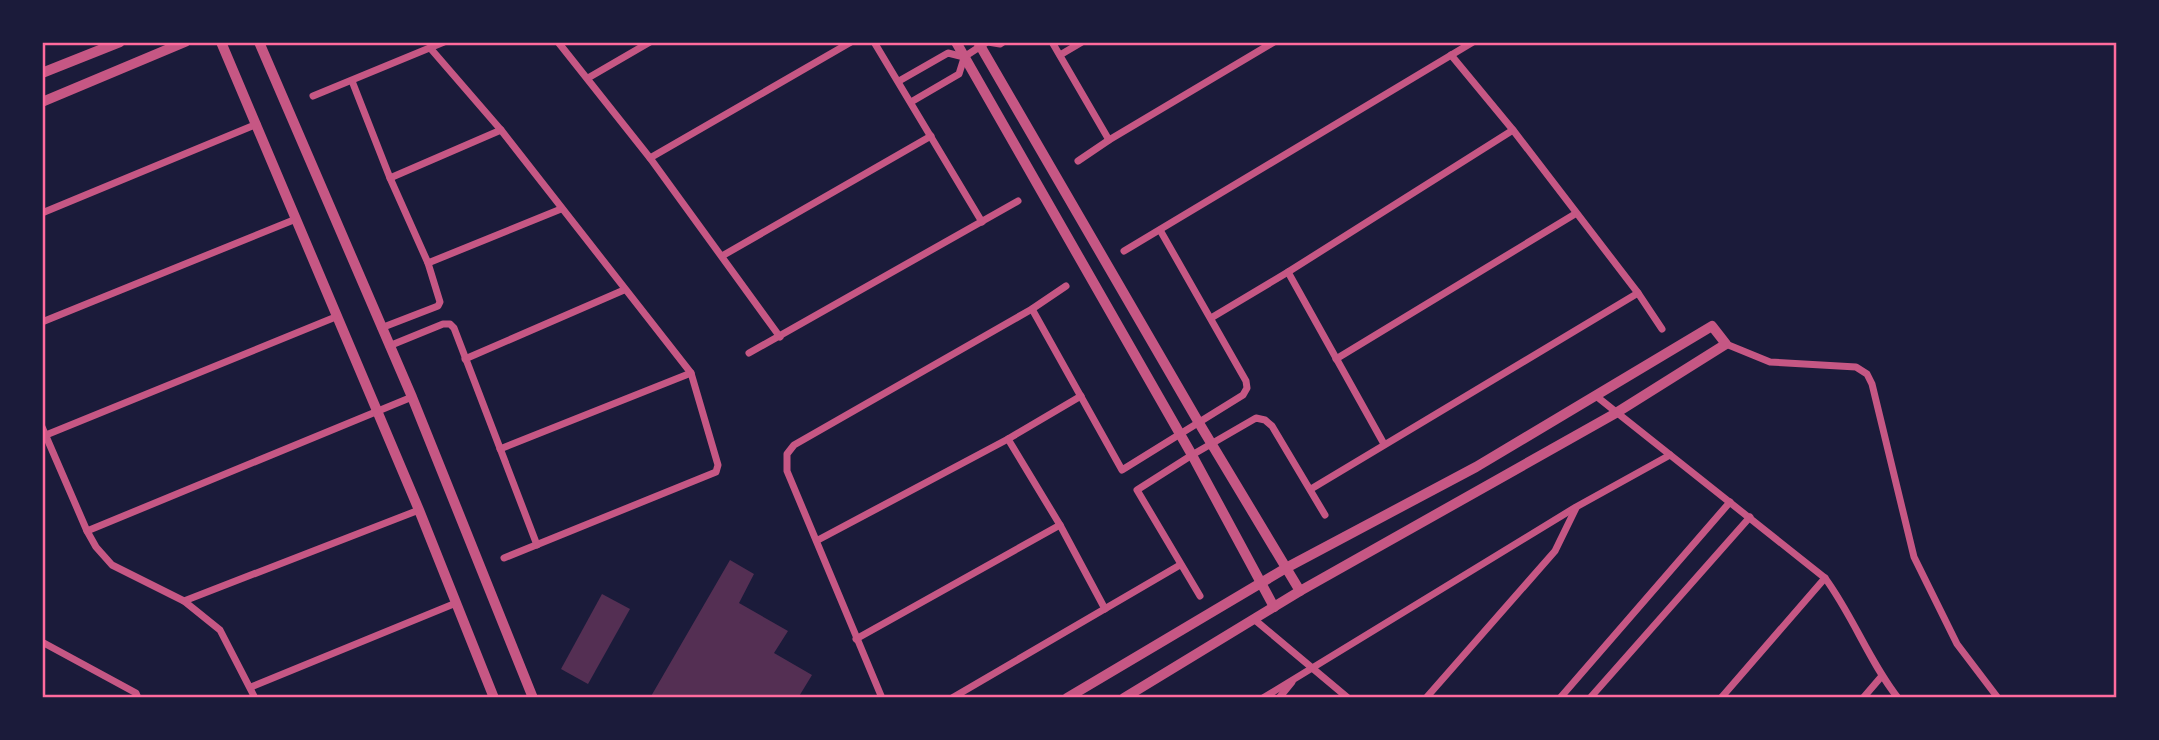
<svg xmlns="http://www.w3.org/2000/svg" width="2159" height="740" font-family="'Alegreya Sans',sans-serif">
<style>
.building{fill:#542f53}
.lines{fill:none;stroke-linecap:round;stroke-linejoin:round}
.minor{stroke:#c65784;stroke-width:7}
.tertiary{stroke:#c65784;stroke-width:10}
.neatline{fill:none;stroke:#ff6b9d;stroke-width:2.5}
</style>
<rect width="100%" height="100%" fill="#1b1b3a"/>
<g class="building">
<polygon points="730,560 754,574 739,603 788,631 774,653 812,675 798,698 650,698"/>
<polygon points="602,594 630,609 588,684 561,669"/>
</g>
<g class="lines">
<g class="minor">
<polyline points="558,42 650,158 780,337"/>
<polyline points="874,42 982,222"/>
<polyline points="988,42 1000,44 1003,42"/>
<polyline points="1052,42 1109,140"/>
<polyline points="431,49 501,130 691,373 718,465 716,472 504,558"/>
<polyline points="1060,55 1082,42"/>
<polyline points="1451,55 1513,130 1638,293 1662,329"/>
<polyline points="964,57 987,42"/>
<polyline points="588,78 650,42"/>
<polyline points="352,81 390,178 428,263 440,302 438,306 381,328"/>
<polyline points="899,81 948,53 964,57"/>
<polyline points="313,96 444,42"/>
<polyline points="911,102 959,74 964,58"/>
<polyline points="650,158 851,42"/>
<polyline points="1078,161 1109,140 1274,42"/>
<polyline points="390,178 501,130"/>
<polyline points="42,213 257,124"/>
<polyline points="1124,251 1473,42"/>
<polyline points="722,256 931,136"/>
<polyline points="428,263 561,209"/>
<polyline points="1288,272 1384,444"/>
<polyline points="1032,309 1122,470 1243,395 1247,388 1246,381 1160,230"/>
<polyline points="1211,318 1288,272 1513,130"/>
<polyline points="42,322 296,219"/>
<polyline points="1726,344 1770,362 1856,367 1867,374 1872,384 1914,557 1957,644 1998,698"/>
<polyline points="389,346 443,324 450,324 454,328 537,545"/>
<polyline points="749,353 1018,201"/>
<polyline points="465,359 624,290"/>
<polyline points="1336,359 1575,214"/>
<path d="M1596,396L1825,578C1853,616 1869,661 1898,698"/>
<polyline points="42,427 87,531 96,547 112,565 184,601 220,630 255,698"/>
<polyline points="46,435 338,316"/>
<polyline points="1008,439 1060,525 1105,609"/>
<polyline points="500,449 691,373"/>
<polyline points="1311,489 1638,293"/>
<polyline points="87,531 412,397"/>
<polyline points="818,540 1008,439 1081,396"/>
<polyline points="1200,596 1137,490 1192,455 1256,418 1265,420 1272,426 1325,515"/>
<polyline points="184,601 419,510"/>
<polyline points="1255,620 1348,698"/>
<polyline points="856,639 1060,525"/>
<polyline points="42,642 136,693 138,698"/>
<polyline points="251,687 456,603"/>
<polyline points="882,698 787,471 787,454 794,445 1032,309 1066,286"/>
<polyline points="952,698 1180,565"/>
<polyline points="1263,698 1576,507 1670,455"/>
<polyline points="1279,698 1292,682"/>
<polyline points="1426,698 1555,551 1576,508"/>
<polyline points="1560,698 1730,502"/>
<polyline points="1590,698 1750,517"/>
<polyline points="1721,698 1825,578"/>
<polyline points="1863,698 1881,677"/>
</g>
<g class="tertiary">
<polyline points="221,42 419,510 494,698"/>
<polyline points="259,42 412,397 533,698"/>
<polyline points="956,42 1192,455 1274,607"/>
<polyline points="978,42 1199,423 1300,591"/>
<polyline points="42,73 120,42"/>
<polyline points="42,102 185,42"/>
<polyline points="1067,698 1286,568 1476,467 1712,326 1726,344 1616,413 1300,591 1124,698"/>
</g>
</g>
<rect width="2159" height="740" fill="none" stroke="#1b1b3a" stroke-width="88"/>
<rect x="44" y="44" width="2071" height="652" class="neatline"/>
</svg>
